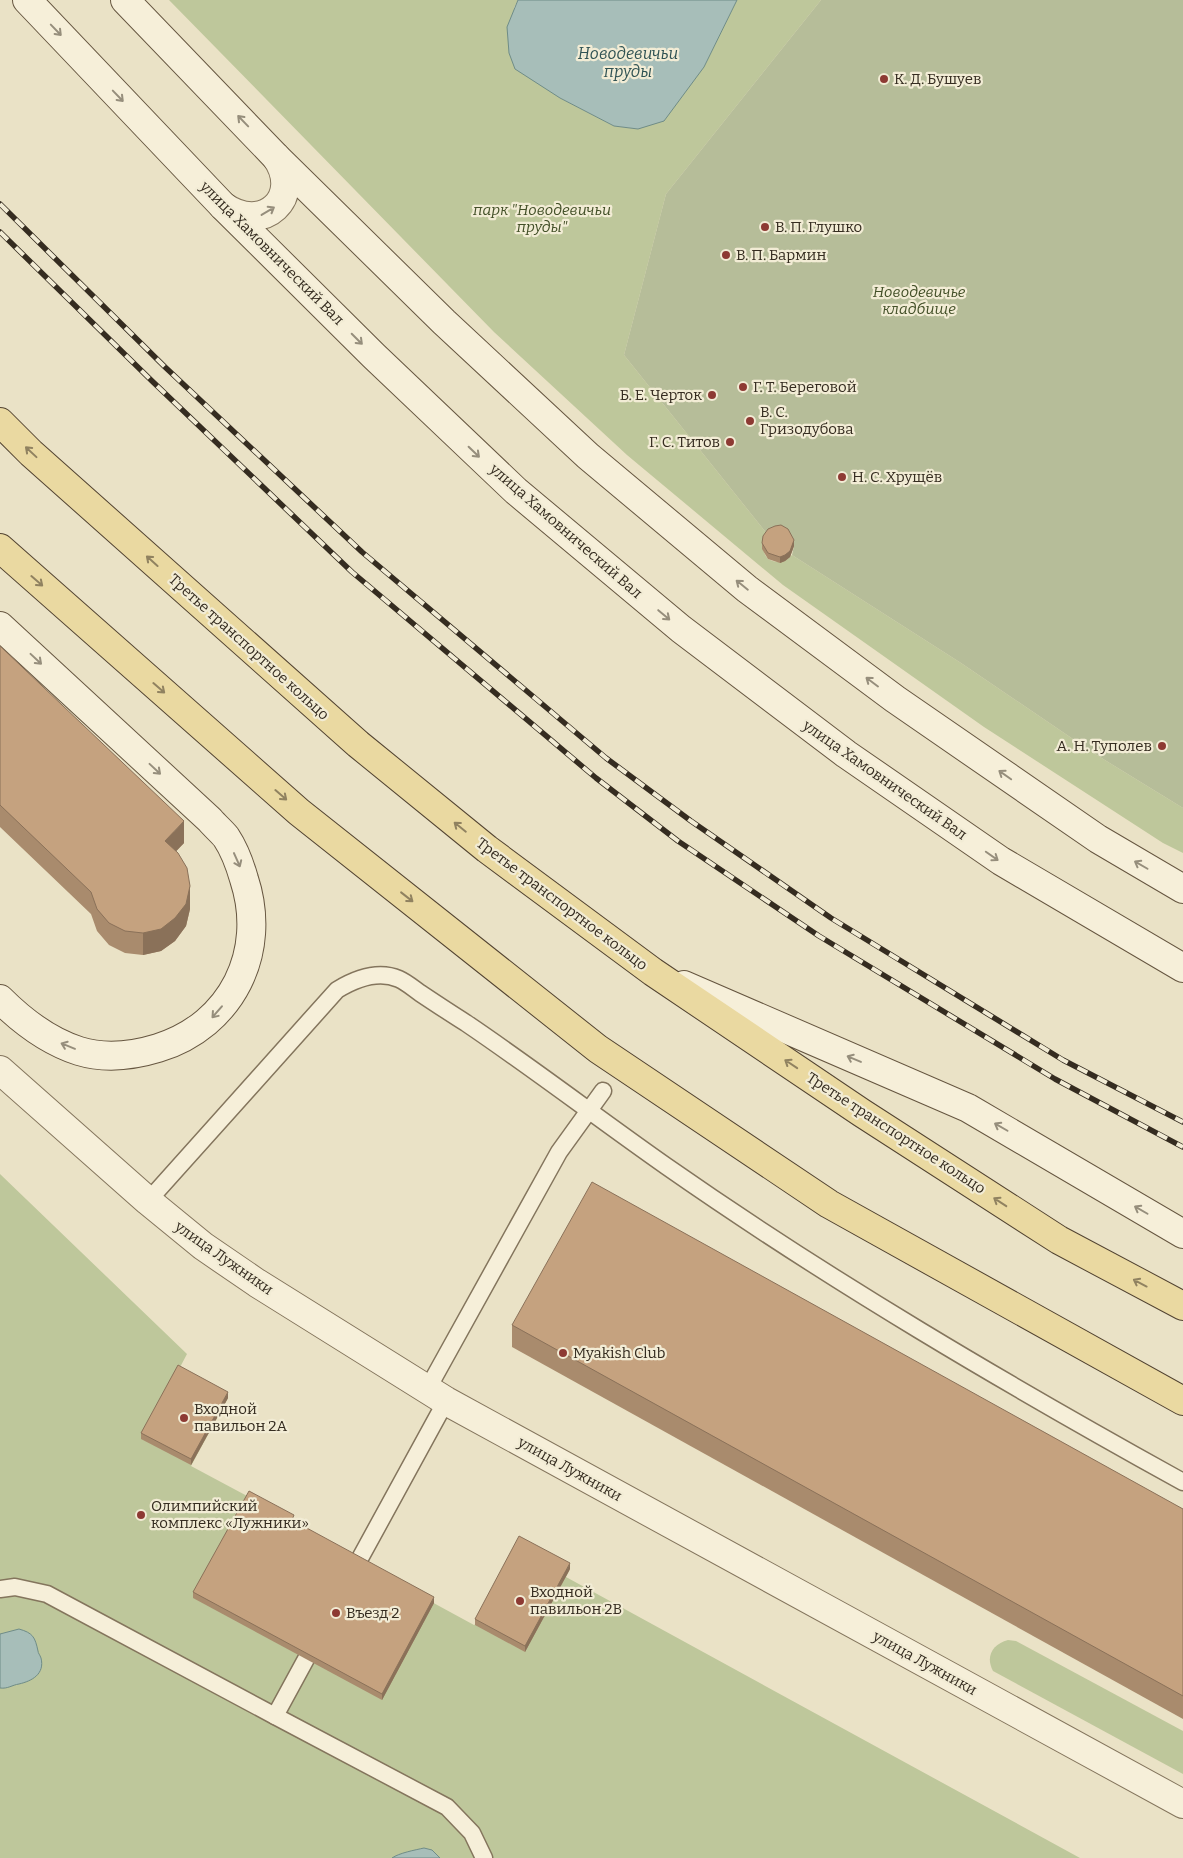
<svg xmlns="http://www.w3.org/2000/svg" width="1183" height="1858" font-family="Bitter,serif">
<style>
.green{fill:#bec79b}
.cemetery{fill:#b6bd99}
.water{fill:#a7beb9;stroke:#6f8c87}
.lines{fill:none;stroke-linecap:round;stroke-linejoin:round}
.lane-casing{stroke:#84755d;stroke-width:19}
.street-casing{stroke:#84755d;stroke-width:30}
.secondary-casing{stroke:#665640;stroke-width:30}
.primary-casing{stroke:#524331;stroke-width:30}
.lane{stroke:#f6efd9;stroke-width:16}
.street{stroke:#f6efd9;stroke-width:28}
.secondary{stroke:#f6efd9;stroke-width:28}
.primary{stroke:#ead9a1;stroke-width:28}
.rail-casing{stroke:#352c20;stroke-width:5.5}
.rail{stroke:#f2ecd5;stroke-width:4;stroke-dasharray:11;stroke-linecap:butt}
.wall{fill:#a98b6d}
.shaded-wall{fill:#8a7159}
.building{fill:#c5a27f;stroke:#8a7159}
.oneway{stroke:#968e7c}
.oneway2{stroke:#908260}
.poi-dot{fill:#8d3a33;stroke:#f2ecd5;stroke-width:2}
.labels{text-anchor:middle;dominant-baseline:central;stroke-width:4.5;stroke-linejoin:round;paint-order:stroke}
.poi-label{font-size:15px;fill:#352c20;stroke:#f2ecd5;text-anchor:start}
.park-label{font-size:15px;font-style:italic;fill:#435028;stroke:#f2ecd5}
.street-label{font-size:15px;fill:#352c20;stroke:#f2ecd5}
.water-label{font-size:16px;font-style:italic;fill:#305354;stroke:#f2ecd5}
</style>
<rect width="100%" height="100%" fill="#eae2c6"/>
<g class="green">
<path d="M169,0H518L514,8L560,98L614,126L638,129L704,67L737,0H821L666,194L624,355L768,535C762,544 761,550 768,559C778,564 784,563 792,555L961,663L1095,754L1183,808V853L1163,843L984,727L783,585L627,455L494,332Z"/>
<polygon points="0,1174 187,1354 178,1371 228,1398 191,1466 294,1521 292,1526 474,1625 570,1569 566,1577 1080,1858 0,1858"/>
<path d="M1008,1640L1016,1641L1183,1731V1774L993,1671C985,1656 993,1644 1008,1640Z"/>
</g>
<polygon class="cemetery" points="821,0 1183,0 1183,808 1095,754 961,663 792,555 794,546 768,535 624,355 666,194"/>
<g class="water">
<polygon points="518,0 737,0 704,67 664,121 638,129 614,126 560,98 515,69 509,53 507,27"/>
<path d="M19,1629C33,1633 35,1637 38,1651C38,1653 40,1655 41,1658C45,1674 32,1681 19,1684C12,1685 8,1689 0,1688V1634Z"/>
<path d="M424,1848L432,1850L440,1858H392C399,1853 415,1850 424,1848Z"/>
</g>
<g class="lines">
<g class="lane-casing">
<g id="lane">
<path d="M148,1201L337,990C355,979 378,970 399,979C406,982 413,988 420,993C435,1003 450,1013 466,1023C534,1069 599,1119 666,1166C832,1282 1006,1384 1183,1482"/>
<polyline points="427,1390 559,1152 603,1091"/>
<polyline points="358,1562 446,1401"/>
<polyline points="0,1589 15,1587 47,1594 275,1716 447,1807 472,1833 484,1858"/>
<polyline points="275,1716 306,1659"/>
</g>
</g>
<g class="street-casing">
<g id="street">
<path d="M223,206C263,235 304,197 276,157"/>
<polyline points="0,1070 148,1201 203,1246 257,1283 446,1401 1183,1804"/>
</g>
</g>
<g class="secondary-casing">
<g id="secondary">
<polyline points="27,0 223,206 374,356 516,491 681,629 846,754 1001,861 1183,968"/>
<polyline points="125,0 276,157 444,322 588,456 747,589 895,699 1098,839 1183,889"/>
<path d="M0,626L210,820C215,826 221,831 226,837C234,849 240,865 244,879C268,952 232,1025 158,1048C132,1056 105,1059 79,1051C48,1041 22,1021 0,999"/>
<polyline points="684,985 968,1108 1183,1234"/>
</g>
</g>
<g class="primary-casing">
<g id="primary">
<polyline points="0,422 31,453 358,744 487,849 653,972 862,1113 1059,1240 1183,1306"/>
<polyline points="0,548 299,812 598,1049 829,1204 1183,1401"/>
</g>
</g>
<use href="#lane" class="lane"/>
<use href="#street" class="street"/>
<use href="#secondary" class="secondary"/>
<use href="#primary" class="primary"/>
<g class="rail-casing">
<g id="rail">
<polyline points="0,204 165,367 362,552 606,758 691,821 831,918 1063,1060 1183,1122"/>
<polyline points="0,232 152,381 352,572 596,778 678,841 819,936 1055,1079 1183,1147"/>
</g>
</g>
<use href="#rail" class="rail"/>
</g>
<g class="wall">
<polygon points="762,543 794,546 790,557 785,561 780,563 768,559 762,549"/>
<polygon points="0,646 184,843 176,851 190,909 186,926 175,941 161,951 143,955 125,953 109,945 97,931 91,914 0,827"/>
<polygon points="512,1325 1183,1509 1183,1719 512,1347"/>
<polygon points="228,1398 191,1465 141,1439 141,1433"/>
<polygon points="294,1521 434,1603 382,1700 193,1598 193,1592"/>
<polygon points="570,1569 525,1652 475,1625 475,1619"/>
</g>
<g class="shaded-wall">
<polygon points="794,540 794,546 790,557 785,561 780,563 780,557"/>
<polygon points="184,821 184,843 165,863 165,841"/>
<polygon points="190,886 190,909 186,926 175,941 161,951 143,955 143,933"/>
<polygon points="228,1392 228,1398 191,1465 191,1459"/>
<polygon points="570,1563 570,1569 525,1652 525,1646"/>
<polygon points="434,1597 434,1603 382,1700 382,1694"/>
</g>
<g class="building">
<polygon points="781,525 788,529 794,540 790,551 785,555 780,557 768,553 762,543 763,536 768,529 775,526"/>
<polygon points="0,646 184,821 165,841 178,853 187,868 190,886 186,904 175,918 161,929 143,933 125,931 109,923 97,909 91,892 0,805"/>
<polygon points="592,1182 1183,1509 1183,1696 512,1325"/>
<polygon points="178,1365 228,1392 191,1459 141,1433"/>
<polygon points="249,1491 294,1515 292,1520 434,1597 382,1694 193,1592"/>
<polygon points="519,1536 570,1563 525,1646 475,1619"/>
</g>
<defs><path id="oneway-shaft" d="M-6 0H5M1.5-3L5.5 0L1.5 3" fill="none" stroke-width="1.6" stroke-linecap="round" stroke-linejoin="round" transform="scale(1.25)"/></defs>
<g class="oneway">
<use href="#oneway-shaft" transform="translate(56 30) rotate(46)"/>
<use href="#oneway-shaft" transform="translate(118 96) rotate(46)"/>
<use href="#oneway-shaft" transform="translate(243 121) rotate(-134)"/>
<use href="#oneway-shaft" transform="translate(268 211) rotate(-31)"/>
<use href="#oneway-shaft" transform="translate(357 339) rotate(45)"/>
<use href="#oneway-shaft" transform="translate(474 452) rotate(44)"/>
<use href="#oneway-shaft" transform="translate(742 585) rotate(-141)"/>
<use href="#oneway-shaft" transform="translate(664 615) rotate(40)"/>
<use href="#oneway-shaft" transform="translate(36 659) rotate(43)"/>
<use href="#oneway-shaft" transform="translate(872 682) rotate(-143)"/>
<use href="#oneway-shaft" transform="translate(155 769) rotate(43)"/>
<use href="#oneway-shaft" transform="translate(1005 775) rotate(-145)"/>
<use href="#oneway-shaft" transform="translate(992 856) rotate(35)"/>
<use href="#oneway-shaft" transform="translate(237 860) rotate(66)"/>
<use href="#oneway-shaft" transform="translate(1141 865) rotate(-150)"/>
<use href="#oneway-shaft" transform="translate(217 1012) rotate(131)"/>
<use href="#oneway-shaft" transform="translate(68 1046) rotate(-158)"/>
<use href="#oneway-shaft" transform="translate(854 1059) rotate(-157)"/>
<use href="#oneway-shaft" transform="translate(1001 1127) rotate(-150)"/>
<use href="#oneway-shaft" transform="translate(1141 1210) rotate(-150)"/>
</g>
<g class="oneway2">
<use href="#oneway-shaft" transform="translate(31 452) rotate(-137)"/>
<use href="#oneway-shaft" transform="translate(152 561) rotate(-138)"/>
<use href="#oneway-shaft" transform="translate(37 581) rotate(41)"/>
<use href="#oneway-shaft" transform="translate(159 688) rotate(41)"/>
<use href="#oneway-shaft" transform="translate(281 795) rotate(41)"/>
<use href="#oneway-shaft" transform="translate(460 827) rotate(-141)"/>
<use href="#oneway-shaft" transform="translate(407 897) rotate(38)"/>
<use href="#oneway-shaft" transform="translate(791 1064) rotate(-146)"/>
<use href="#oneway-shaft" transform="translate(1000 1202) rotate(-147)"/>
<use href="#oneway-shaft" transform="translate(1140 1283) rotate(-152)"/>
</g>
<g class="poi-dot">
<circle cx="884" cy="79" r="5"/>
<circle cx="765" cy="227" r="5"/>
<circle cx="726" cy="255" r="5"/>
<circle cx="743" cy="387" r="5"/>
<circle cx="712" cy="395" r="5"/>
<circle cx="750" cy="421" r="5"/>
<circle cx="730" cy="442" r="5"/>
<circle cx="842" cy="477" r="5"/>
<circle cx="1162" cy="746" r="5"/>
<circle cx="563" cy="1353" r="5"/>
<circle cx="184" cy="1418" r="5"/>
<circle cx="141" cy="1515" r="5"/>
<circle cx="520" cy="1601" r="5"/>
<circle cx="336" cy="1613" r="5"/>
</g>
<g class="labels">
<g class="poi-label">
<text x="894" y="79">К. Д. Бушуев</text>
<text x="775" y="227">В. П. Глушко</text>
<text x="736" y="255">В. П. Бармин</text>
<text x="753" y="387">Г. Т. Береговой</text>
<text x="702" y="395" text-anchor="end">Б. Е. Черток</text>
<text x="760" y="412">В. С.<tspan x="760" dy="17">Гризодубова</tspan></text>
<text x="720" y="442" text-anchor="end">Г. С. Титов</text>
<text x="852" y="477">Н. С. Хрущёв</text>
<text x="1152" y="746" text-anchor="end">А. Н. Туполев</text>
<text x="573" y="1353">Myakish Club</text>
<text x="194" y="1409">Входной<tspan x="194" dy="17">павильон 2A</tspan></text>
<text x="151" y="1506">Олимпийский<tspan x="151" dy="17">комплекс «Лужники»</tspan></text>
<text x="530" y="1592">Входной<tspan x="530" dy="17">павильон 2B</tspan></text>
<text x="346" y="1613">Въезд 2</text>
</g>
<g class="park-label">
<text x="542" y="210">парк "Новодевичьи<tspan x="542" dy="17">пруды"</tspan></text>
<text x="919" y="292">Новодевичье<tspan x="919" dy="17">кладбище</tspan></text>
</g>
<g class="street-label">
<text transform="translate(272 253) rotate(45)">улица Хамовнический Вал</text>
<text transform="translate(566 531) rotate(41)">улица Хамовнический Вал</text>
<text transform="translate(249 647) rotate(42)">Третье транспортное кольцо</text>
<text transform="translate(885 780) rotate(35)">улица Хамовнический Вал</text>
<text transform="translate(562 904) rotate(37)">Третье транспортное кольцо</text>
<text transform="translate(896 1133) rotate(33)">Третье транспортное кольцо</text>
<text transform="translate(224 1258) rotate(35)">улица Лужники</text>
<text transform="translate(570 1469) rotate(29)">улица Лужники</text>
<text transform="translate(925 1663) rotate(29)">улица Лужники</text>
</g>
<g class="water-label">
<text x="628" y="53">Новодевичьи<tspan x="628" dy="18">пруды</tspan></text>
</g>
</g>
</svg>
